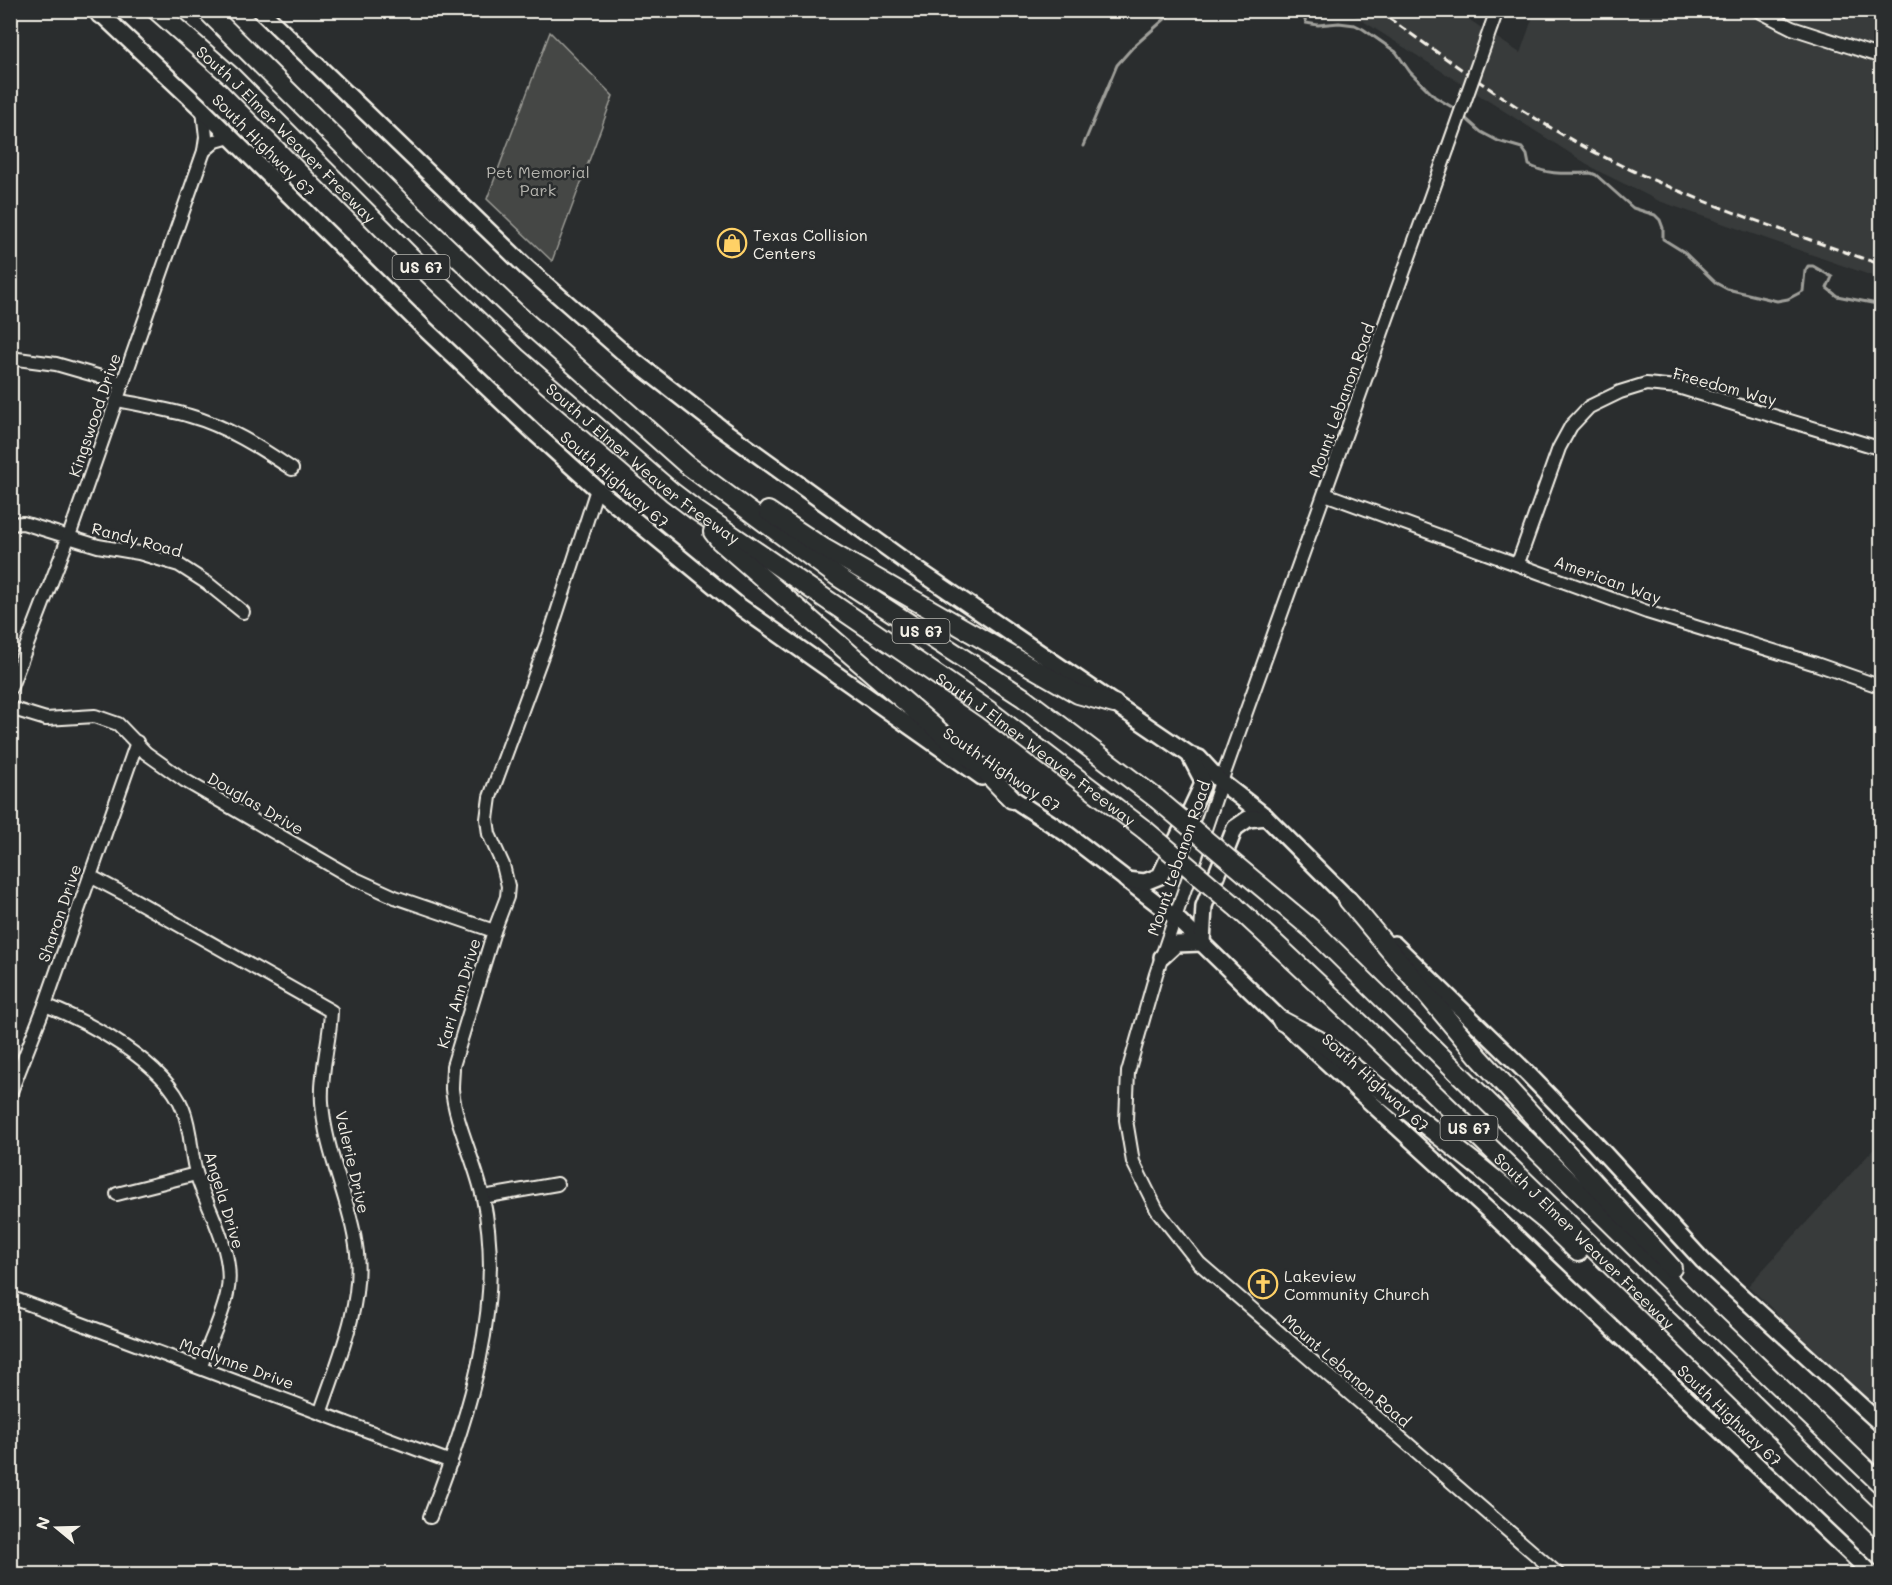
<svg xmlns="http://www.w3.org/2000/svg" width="1892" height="1585" font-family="Mali,sans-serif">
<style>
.built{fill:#373a3a}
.green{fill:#444645;stroke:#9c9c96;stroke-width:1.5}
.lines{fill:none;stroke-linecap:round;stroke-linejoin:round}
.stream{stroke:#9f9f9a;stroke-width:3}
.minor-casing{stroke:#f4f1e8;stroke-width:16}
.major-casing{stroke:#f4f1e8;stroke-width:20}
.highway-casing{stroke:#f4f1e8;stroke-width:22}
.minor{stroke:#2a2d2e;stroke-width:12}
.major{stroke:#2a2d2e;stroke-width:15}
.highway{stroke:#2a2d2e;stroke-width:18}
.rail{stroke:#f4f1e8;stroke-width:3;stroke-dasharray:9 4.5;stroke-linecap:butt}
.minor-bridge-casing{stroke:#f4f1e8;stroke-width:16;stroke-linecap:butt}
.highway-bridge-casing{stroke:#f4f1e8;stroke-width:22;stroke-linecap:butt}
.minor-bridge{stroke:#2a2d2e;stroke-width:12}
.highway-bridge{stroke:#2a2d2e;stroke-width:18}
.labels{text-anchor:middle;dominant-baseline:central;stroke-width:5;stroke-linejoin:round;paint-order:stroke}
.shield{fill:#2a2d2e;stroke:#b7b6b0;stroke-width:1.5}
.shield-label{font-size:15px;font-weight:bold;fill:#f4f1e8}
.street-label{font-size:16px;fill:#f4f1e8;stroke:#2a2d2e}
.park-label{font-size:16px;fill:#b6b5af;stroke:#2a2d2e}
.poi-label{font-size:16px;fill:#f4f1e8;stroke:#2a2d2e;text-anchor:start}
</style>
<rect width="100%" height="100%" fill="#2a2d2e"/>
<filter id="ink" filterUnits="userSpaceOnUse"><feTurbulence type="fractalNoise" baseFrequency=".0167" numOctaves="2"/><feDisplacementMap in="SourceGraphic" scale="12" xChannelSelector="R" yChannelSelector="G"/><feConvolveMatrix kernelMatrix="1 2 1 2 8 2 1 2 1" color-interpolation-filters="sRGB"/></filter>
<g filter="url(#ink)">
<g class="built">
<polygon points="1347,11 1456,11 1520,53 1535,11 1881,11 1881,279 1659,201 1598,171"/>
<polygon points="1881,1141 1881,1413 1748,1286"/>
</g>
<polygon class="green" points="550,32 613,96 552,261 487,199"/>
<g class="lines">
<g class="stream">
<path d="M1275,10C1285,16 1293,18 1303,10"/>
<polyline points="1305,10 1304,17 1306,23 1318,25 1339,23 1355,25 1363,29 1396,52 1410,72 1435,97 1457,110"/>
<path d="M1462,115L1481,132L1498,141L1522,148L1527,155L1529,165C1548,176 1570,173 1591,173L1596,175L1633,208L1655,215L1660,220L1663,228V239L1684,252L1716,283L1727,289L1777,301L1788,299L1803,291L1805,271L1808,266H1813L1832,277L1827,288L1837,296L1882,305"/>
<polyline points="1083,146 1117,65 1133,47 1175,10"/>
</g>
<g class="minor-casing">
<g id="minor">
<polyline points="1757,10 1792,28 1882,57"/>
<polyline points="1491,27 1497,10"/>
<polyline points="1448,148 1221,782 1156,974 1128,1072 1126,1120 1133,1162 1157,1210 1199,1263 1558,1574"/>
<polyline points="204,151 216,141 230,137"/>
<polyline points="10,358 56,364 122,383"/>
<path d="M117,400C141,405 166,409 190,416C226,426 261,448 292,469"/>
<polyline points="1325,494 1647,612 1816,664 1882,687"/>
<polyline points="10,524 23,523 98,546 139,553 179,565 207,583 243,612"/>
<polyline points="1518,563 1559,448 1571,426 1589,407 1620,392 1646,384 1678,387 1882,449"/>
<polyline points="10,689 69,536 204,151 206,137 203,110"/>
<polyline points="10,708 46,719 95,716 118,724 146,753 184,780 351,877 395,897 494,931"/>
<path d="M90,876L126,895L331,1011C330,1042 320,1071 322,1102C325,1154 351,1201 357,1253C362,1308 338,1360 321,1411"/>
<path d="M45,1005C89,1022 165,1063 183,1109C192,1131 190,1155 197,1176C209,1213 236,1254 227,1294C222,1318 209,1343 201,1366"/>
<polyline points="10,1094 45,1005 137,742"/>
<polyline points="117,1194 196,1174"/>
<polyline points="483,1197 557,1184"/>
<polyline points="10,1297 451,1462"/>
<path d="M430,1517C468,1419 506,1304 483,1198C476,1163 455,1123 452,1089C452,1081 453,1073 453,1066L494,931L507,897L508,886L503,865L489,834L487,819L490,797L550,634L597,489"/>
</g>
</g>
<g class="major-casing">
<g id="major">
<polyline points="97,10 203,110 425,329 536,434 597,489 739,606 982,777"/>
<polyline points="260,10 527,268 624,353 722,429 912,566 1190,755 1199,758 1221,782 1266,817 1355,906"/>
<polyline points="1004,793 1067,834 1175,917 1282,1021 1491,1213 1872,1574"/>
<polyline points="1126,880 1145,882 1160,876 1202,786 1202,779 1191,758"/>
<polyline points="1394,944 1527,1073 1591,1139 1703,1261 1882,1425"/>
<polyline points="1162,957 1176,944 1202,943 1204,906 1235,828 1248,819 1266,817"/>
</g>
</g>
<g class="highway-casing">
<g id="highway">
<polyline points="98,10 100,14"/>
<path id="s1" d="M156,10L232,77L411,257L516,357L672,492L697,511L988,710L1145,830"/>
<polyline points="206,10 405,207 517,314 686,464 838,577 1024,698 1157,799"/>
<polyline points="768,511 822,547 1078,694 1114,704"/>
<polyline points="713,532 720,541 985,771 1012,799"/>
<polyline points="1246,874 1313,930 1696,1307 1882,1485"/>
<polyline points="1348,900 1479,1057 1672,1268"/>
<path id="s2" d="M1235,906C1455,1109 1666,1321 1882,1529"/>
<polyline points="1282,1021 1318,1040 1483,1170 1546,1221 1578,1252"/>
</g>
</g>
<use href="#minor" class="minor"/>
<use href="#major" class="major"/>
<use href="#highway" class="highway"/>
<path class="rail" d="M1377,10C1449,60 1520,114 1598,154C1689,200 1786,231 1882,265"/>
<g class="minor-bridge-casing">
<polyline id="minor-bridge" points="1448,148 1491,27"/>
</g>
<g class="highway-bridge-casing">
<g id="highway-bridge">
<polyline points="1157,799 1246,874"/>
<polyline points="1145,830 1235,906"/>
</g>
</g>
<use href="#minor-bridge" class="minor-bridge"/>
<use href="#highway-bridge" class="highway-bridge"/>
</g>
</g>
<defs>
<g id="shop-ring" transform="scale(1.5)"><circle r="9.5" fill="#2a2d2e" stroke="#ffd166" stroke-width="1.5"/><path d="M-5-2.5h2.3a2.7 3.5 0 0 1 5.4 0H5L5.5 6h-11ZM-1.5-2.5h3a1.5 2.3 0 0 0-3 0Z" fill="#ffd166"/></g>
<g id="church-ring" transform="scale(1.5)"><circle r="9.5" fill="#2a2d2e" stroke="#ffd166" stroke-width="1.5"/><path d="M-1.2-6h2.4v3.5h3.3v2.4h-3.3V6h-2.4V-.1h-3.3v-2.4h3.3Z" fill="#ffd166"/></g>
</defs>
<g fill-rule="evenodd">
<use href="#shop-ring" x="732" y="243"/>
<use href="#church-ring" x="1263" y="1284"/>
</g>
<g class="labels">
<g class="shield">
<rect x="392.5" y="255" width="57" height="24" rx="4.5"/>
<rect x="892.5" y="619" width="57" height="24" rx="4.5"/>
<rect x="1440.5" y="1116" width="57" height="24" rx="4.5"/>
</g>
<g class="shield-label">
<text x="421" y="267">US 67</text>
<text x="921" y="631">US 67</text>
<text x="1469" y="1128">US 67</text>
</g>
<g class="street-label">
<text stroke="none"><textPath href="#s1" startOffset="180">South J Elmer Weaver Freeway</textPath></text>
<text transform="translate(264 145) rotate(45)">South Highway 67</text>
<text transform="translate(1725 386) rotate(15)">Freedom Way</text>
<text transform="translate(1341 400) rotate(-70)">Mount Lebanon Road</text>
<text transform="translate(94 415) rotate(-71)">Kingswood Drive</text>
<text stroke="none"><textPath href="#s1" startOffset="666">South J Elmer Weaver Freeway</textPath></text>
<text transform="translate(615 479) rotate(41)">South Highway 67</text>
<text transform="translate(137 539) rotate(15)">Randy Road</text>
<text transform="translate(1608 579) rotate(20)">American Way</text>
<text stroke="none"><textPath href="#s1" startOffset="1152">South J Elmer Weaver Freeway</textPath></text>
<text transform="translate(1002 769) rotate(34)">South Highway 67</text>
<text transform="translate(256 803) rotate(30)">Douglas Drive</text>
<text transform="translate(1178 858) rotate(-71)">Mount Lebanon Road</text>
<text transform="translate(59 913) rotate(-71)">Sharon Drive</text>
<text transform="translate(458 993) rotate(-73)">Kari Ann Drive</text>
<text transform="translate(1376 1082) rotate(42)">South Highway 67</text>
<text transform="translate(353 1162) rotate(77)">Valerie Drive</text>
<text transform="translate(225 1200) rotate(73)">Angela Drive</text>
<text stroke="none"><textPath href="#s2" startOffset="484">South J Elmer Weaver Freeway</textPath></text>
<text transform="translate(237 1363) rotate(20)">Madlynne Drive</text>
<text transform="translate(1347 1370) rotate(41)">Mount Lebanon Road</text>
<text transform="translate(1730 1415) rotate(44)">South Highway 67</text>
</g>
<g class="park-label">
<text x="538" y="171">Pet Memorial<tspan x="538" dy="18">Park</tspan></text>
</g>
<g class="poi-label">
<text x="753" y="234">Texas Collision<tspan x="753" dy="18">Centers</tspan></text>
<text x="1284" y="1275">Lakeview<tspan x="1284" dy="18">Community Church</tspan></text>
</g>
</g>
<rect width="1892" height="1585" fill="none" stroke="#2a2d2e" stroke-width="36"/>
<rect x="18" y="18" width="1856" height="1549" fill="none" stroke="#f4f1e8" stroke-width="2" filter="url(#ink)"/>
<g transform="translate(57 1528) rotate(289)" stroke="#2a2d2e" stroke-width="4.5" paint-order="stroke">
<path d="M0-4.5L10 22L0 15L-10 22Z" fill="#f4f1e8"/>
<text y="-9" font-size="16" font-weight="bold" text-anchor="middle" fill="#f4f1e8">N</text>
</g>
</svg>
